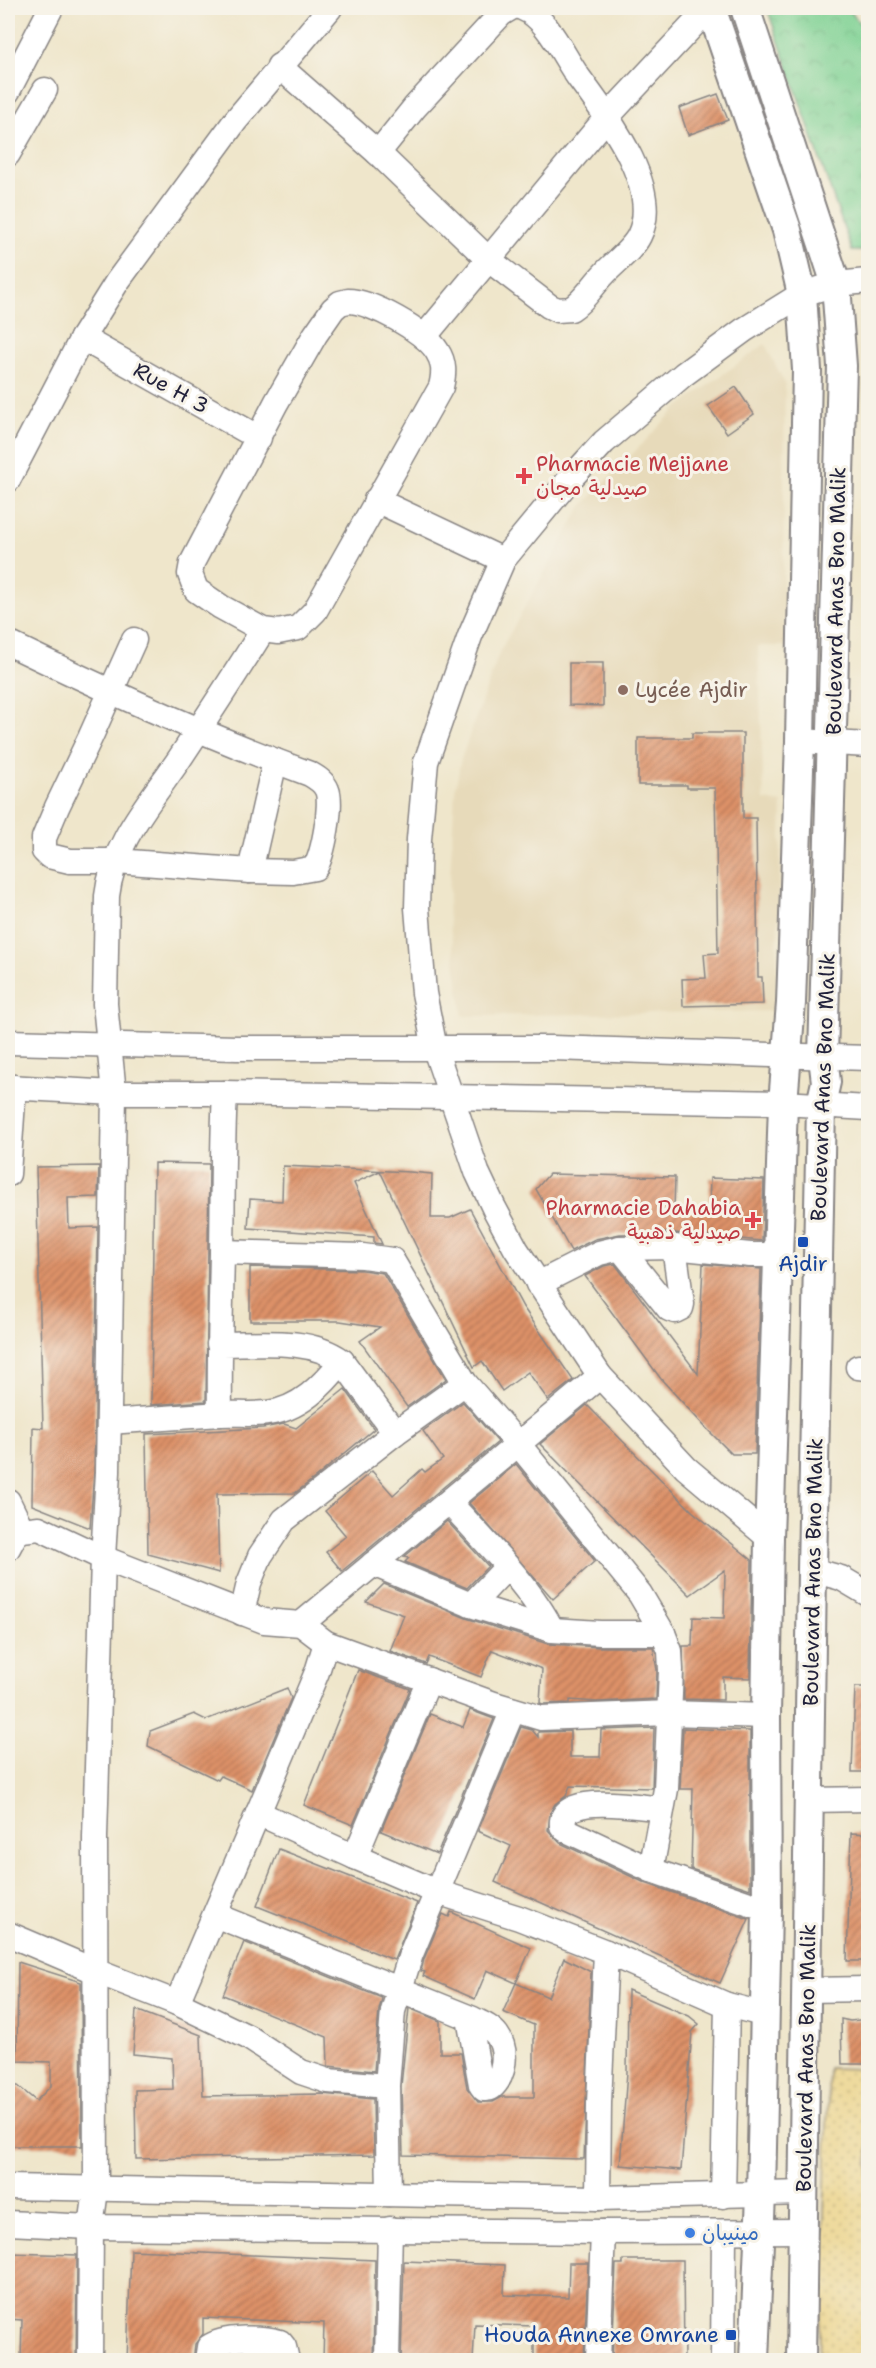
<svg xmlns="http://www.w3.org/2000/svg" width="876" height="2368" font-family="'Shantell Sans','Playpen Sans Arabic',sans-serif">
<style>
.built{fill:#e7daba}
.sand{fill:url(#sand-dots);stroke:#887e6c;stroke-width:1.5}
.park{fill:url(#park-crowns);stroke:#517a68;stroke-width:1.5}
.building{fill:url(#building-hatch)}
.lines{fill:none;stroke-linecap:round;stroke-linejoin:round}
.minor-casing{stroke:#888483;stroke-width:27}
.tertiary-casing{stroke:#888483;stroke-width:32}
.minor{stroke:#fff;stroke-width:24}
.tertiary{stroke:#fff;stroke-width:28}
.health-dot{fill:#e0444e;stroke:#f7f3e8;stroke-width:2}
.education-dot{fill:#8d6e63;stroke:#f7f3e8;stroke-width:2}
.transit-dot{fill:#1a4fb4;stroke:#f7f3e8;stroke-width:2}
.shop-dot{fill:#3f7fe0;stroke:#f7f3e8;stroke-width:2}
.labels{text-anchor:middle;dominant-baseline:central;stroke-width:6;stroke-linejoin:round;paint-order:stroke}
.street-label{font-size:21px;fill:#22223b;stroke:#f7f3e8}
.health-label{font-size:21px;fill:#be3a42;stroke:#f7f3e8;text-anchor:start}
.education-label{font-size:21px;fill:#785e54;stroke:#f7f3e8;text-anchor:start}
.transit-label{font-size:21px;fill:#164399;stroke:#f7f3e8}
.shop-label{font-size:21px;fill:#366cbe;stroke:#f7f3e8;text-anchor:start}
</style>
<defs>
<pattern id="sand-dots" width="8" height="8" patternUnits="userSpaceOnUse" patternTransform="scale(1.5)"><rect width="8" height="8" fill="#eeda9e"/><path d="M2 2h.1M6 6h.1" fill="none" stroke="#ccbb89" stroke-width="1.8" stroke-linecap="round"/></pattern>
<pattern id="park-crowns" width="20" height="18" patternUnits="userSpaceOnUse" patternTransform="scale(1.5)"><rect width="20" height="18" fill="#80d294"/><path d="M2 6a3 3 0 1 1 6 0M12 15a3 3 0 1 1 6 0" fill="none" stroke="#6eb480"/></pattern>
<pattern id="building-hatch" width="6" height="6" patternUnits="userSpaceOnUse" patternTransform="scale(1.5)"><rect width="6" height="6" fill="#dd9168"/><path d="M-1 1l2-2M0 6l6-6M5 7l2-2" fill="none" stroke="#b37657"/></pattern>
</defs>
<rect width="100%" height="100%" fill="#f7f3e8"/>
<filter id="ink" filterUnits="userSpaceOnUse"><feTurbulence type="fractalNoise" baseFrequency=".0167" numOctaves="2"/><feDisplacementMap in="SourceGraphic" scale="12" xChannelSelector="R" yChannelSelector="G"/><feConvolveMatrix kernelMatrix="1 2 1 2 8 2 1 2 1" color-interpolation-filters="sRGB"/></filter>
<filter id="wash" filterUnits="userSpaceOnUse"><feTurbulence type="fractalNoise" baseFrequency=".008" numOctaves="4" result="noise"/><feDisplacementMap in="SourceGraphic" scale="24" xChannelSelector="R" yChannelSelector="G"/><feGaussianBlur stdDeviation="1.35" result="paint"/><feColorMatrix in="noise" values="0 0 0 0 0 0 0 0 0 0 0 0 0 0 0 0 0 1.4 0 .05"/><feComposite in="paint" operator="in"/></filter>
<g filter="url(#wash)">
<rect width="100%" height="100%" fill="#efe6cb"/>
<polygon class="built" points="765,344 785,384 783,587 786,646 758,646 764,800 782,803 775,1011 463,1016 448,912 455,791 461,759 500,651 582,506 678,407"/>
<polygon class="sand" points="829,2068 868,2069 868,2360 819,2360"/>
<polygon class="park" points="767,8 848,8 868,34 868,251 852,251"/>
<g id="blocks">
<g class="building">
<polygon points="718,94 728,120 688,135 679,108"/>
<polygon points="736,387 754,414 727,433 708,406"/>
<polygon points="569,663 603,663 603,706 569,705"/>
<polygon points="692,733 743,733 743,818 756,818 758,977 762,977 763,1004 683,1006 682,979 706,978 704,954 718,953 715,788 687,788 687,785 638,785 638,738 692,738"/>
<polygon points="154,1163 209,1164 206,1401 151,1405"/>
<polygon points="99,1166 98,1197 68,1198 69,1228 98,1227 94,1471 90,1528 32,1505 33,1427 43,1428 36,1167"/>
<polygon points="283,1166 410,1172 432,1174 431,1218 450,1218 470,1209 523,1307 573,1380 548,1400 528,1372 502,1391 482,1361 474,1367 380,1171 354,1183 382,1244 374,1243 374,1237 248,1228 250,1199 282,1201"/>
<polygon points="549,1174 675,1177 674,1211 709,1212 710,1178 764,1180 762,1241 675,1233 620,1234 595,1239 571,1251 536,1189"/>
<polygon points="615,1264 698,1374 703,1264 761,1269 755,1454 732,1454 706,1428 661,1379 585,1276 604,1266"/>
<polygon points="250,1267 362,1270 383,1273 446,1379 407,1407 360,1341 380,1327 340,1321 250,1321"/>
<polygon points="345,1389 374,1429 316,1477 295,1493 217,1494 219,1573 148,1554 146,1434 263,1428 284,1424 296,1428"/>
<polygon points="463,1402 498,1442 342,1571 326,1552 346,1536 325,1511 372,1471 393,1495 422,1469 425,1472 443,1459 423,1431"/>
<polygon points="587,1405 692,1511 752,1560 750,1678 723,1677 723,1700 684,1699 683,1646 692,1646 693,1617 724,1618 725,1570 690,1595 540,1444"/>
<polygon points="516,1464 595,1561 553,1599 469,1503"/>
<polygon points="447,1521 488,1566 467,1588 405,1562 409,1558 404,1557"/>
<polygon points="384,1584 466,1618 548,1644 600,1647 653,1647 657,1670 656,1699 597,1702 570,1700 570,1703 543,1704 540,1703 542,1669 492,1650 481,1677 429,1657 426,1664 390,1651 404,1615 366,1602"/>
<polygon points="358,1670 410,1689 353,1825 304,1805"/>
<polygon points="855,1687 868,1687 868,1772 852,1772"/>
<polygon points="287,1688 291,1698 252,1790 221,1776 218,1780 148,1746 150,1731 194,1714 206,1720"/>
<polygon points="470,1710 494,1719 437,1854 381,1831 430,1714 463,1727"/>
<polygon points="521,1727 532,1730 538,1737 538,1732 570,1731 570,1757 600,1757 601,1730 654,1728 652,1788 570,1786 566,1796 555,1804 551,1811 548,1830 560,1843 645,1883 749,1919 720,1983 495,1882 511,1846 478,1831"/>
<polygon points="683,1728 750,1731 750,1889 691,1869 693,1789 680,1789"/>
<polygon points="851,1833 868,1834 868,1961 847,1961"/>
<polygon points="279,1849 417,1903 394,1960 257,1906"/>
<polygon points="451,1912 531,1948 516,1983 487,1970 475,1999 423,1976 425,1972 421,1971 424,1959 443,1914 449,1917"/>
<polygon points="244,1942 382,1998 379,2010 374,2071 328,2066 327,2037 223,1995"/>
<polygon points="564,1958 591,1972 584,2159 403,2155 401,2086 409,2008 440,2021 440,2053 461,2053 467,2088 478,2102 493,2102 502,2097 534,2097 534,2025 503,2012 516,1983 548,1997"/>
<polygon points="18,1962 81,1982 82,2146 8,2146 8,2086 18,2086 36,2101 51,2086 51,2062 17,2061"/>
<polygon points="628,1990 689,2016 699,2024 692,2032 681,2170 620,2165 627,2072"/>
<polygon points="136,2010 201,2035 203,2096 322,2094 373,2099 374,2155 136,2159 135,2090 173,2089 172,2058 133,2054"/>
<polygon points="841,2019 850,2021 868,2019 868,2064 842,2064"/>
<polygon points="131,2250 375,2260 373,2361 323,2361 324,2323 203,2318 203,2334 195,2344 193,2361 127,2361"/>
<polygon points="8,2253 77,2255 76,2361 21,2361 22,2320 8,2319"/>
<polygon points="623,2260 683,2260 684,2361 612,2361 616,2264 623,2264"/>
<polygon points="404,2261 505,2265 504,2295 568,2297 569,2263 588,2263 584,2361 534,2361 534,2326 475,2324 473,2361 401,2361"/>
</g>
</g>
</g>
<g filter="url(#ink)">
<use href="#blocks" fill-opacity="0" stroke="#888483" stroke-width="1.5"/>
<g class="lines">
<g class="minor-casing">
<g id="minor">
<path d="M279,66L378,153L489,260L549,306L557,310L571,309C585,300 593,285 605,273C615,262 632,250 639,236C663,188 606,115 579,78C563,56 548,18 522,8"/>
<polyline points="8,91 51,8"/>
<polyline points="378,153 415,107 501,14 511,8"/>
<polyline points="8,154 45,90"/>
<path d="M348,301C371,301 425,331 437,351C445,363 444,374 441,387L315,611L298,628L278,632L263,630L221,607L196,590L190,574L192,563L276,403L315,335L333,309L340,303Z"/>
<polyline points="424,337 608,116 709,8"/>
<polyline points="82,338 259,438"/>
<polyline points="8,480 82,338 117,282 236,120 330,8"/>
<polyline points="376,500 503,560"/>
<path d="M8,643C107,691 207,736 310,774C317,778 324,782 327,790C333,804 323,855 315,868L293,872L250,871L116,861H70L49,856L44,851V838L57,807L90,738L134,640"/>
<polyline points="800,741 868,745"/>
<polyline points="250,871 275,761"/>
<polyline points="8,1042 237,1048 552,1048 868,1058"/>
<polyline points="8,1087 114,1093 225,1093 783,1103 868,1108"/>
<polyline points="8,1174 14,1087"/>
<polyline points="620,1248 669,1309 675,1311 681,1308 682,1304 674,1247"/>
<polyline points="222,1252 363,1256 392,1260 465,1383 519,1445 640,1594 663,1633 670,1651 671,1670 666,1789 651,1870"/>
<polyline points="538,1284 599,1253 620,1248 674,1247 750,1255 779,1255"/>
<path d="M219,1344C259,1344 309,1337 342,1361C323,1385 299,1410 267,1413C252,1415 236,1413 220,1414C219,1360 221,1307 222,1253C223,1200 222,1147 225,1093"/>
<polyline points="342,1361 395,1433"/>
<polyline points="858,1367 868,1368"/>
<polyline points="109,1422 220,1414"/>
<polyline points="8,1501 22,1530"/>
<path d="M449,1502C482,1539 530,1585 552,1630"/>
<polyline points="769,1538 686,1468 600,1376 516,1249 494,1208 477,1172 435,1049 424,993 417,908 419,839 426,762 470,636 503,560 570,479 604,442 684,374 744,330 802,294 836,284 868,281"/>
<polyline points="8,1548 15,1535 22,1530 39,1528 103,1558 264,1621 301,1624 326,1643 317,1672 258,1813"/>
<polyline points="373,1564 471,1605 552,1630 600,1633 663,1633"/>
<polyline points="812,1570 841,1578 868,1594"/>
<polyline points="471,1605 507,1567"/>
<polyline points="242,1613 249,1583 260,1556 284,1520 395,1433 465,1383"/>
<polyline points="301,1624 600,1376"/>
<polyline points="326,1643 494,1704 541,1718 669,1713 766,1716"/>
<polyline points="810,1800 868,1799"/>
<path d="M662,1809C641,1807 558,1791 562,1826L566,1830L651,1870L767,1910"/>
<polyline points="355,1857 429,1680"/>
<path d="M215,1915L473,2019C481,2023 491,2027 497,2035C508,2050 505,2076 491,2088L484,2089L481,2085L469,2018"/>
<polyline points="8,1934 95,1971 177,2003 258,1813 355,1857 437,1892 519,1918 606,1952 727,2005 763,2014"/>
<polyline points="807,1990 868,1989"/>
<polyline points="177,2003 248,2037 301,2072 328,2081 387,2086"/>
<polyline points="8,2187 598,2198 804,2193"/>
<polyline points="389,2194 387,2086 393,2011 411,1954 513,1710"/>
<polyline points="723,2196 727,2005"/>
<polyline points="598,2198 599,2103 606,1952"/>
<polyline points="8,2223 91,2227 603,2232 803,2231"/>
<path d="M90,2360L91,2227L96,2190L95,1837L103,1558L108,1472L114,1093L105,1004L107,896C113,842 151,801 180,758C208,716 236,673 263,630"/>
<path d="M207,2360L209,2347C224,2336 263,2337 280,2342L284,2347L287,2360"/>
<polyline points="387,2360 390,2229"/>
<polyline points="598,2360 603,2232"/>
<polyline points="723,2360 724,2232"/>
</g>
</g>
<g class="tertiary-casing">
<g id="tertiary">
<polyline points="711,8 787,230 802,294 807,370 800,741 791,1003 783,1103 769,1538 766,1716 767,1910 761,2195 754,2360"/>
<polyline points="745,8 836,284 842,366 823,1057 826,1082 821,1104 812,1570 801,2360"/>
</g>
</g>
<use href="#minor" class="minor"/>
<use href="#tertiary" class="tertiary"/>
</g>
</g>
<g class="health-dot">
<path d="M521 467h6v6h6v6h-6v6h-6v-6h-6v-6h6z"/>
<path d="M750 1211h6v6h6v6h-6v6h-6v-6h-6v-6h6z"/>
</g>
<circle class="education-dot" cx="623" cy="690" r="6"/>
<g class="transit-dot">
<rect x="797" y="1236" width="12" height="12" rx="3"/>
<rect x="725" y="2329" width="12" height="12" rx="3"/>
</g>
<circle class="shop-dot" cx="690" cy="2233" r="6"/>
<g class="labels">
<g class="street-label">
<text transform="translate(171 388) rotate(29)">Rue H 3</text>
<text transform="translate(836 601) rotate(-89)">Boulevard Anas Bno Malik</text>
<text transform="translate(823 1087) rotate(-88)">Boulevard Anas Bno Malik</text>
<text transform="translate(813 1572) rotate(-89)">Boulevard Anas Bno Malik</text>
<text transform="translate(806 2058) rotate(-89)">Boulevard Anas Bno Malik</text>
</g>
<g class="health-label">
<text x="536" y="464">Pharmacie Mejjane<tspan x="536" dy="24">صيدلية مجان</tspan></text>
<text x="741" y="1208" text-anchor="end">Pharmacie Dahabia<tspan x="741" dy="24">صيدلية ذهبية</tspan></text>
</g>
<g class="education-label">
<text x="635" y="690">Lycée Ajdir</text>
</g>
<g class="transit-label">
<text x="803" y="1264">Ajdir</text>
<text x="719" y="2335" text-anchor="end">Houda Annexe Omrane</text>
</g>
<g class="shop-label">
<text x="702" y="2233">مينيبان</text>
</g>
</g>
<rect width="876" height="2368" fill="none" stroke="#f7f3e8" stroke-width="30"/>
</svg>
